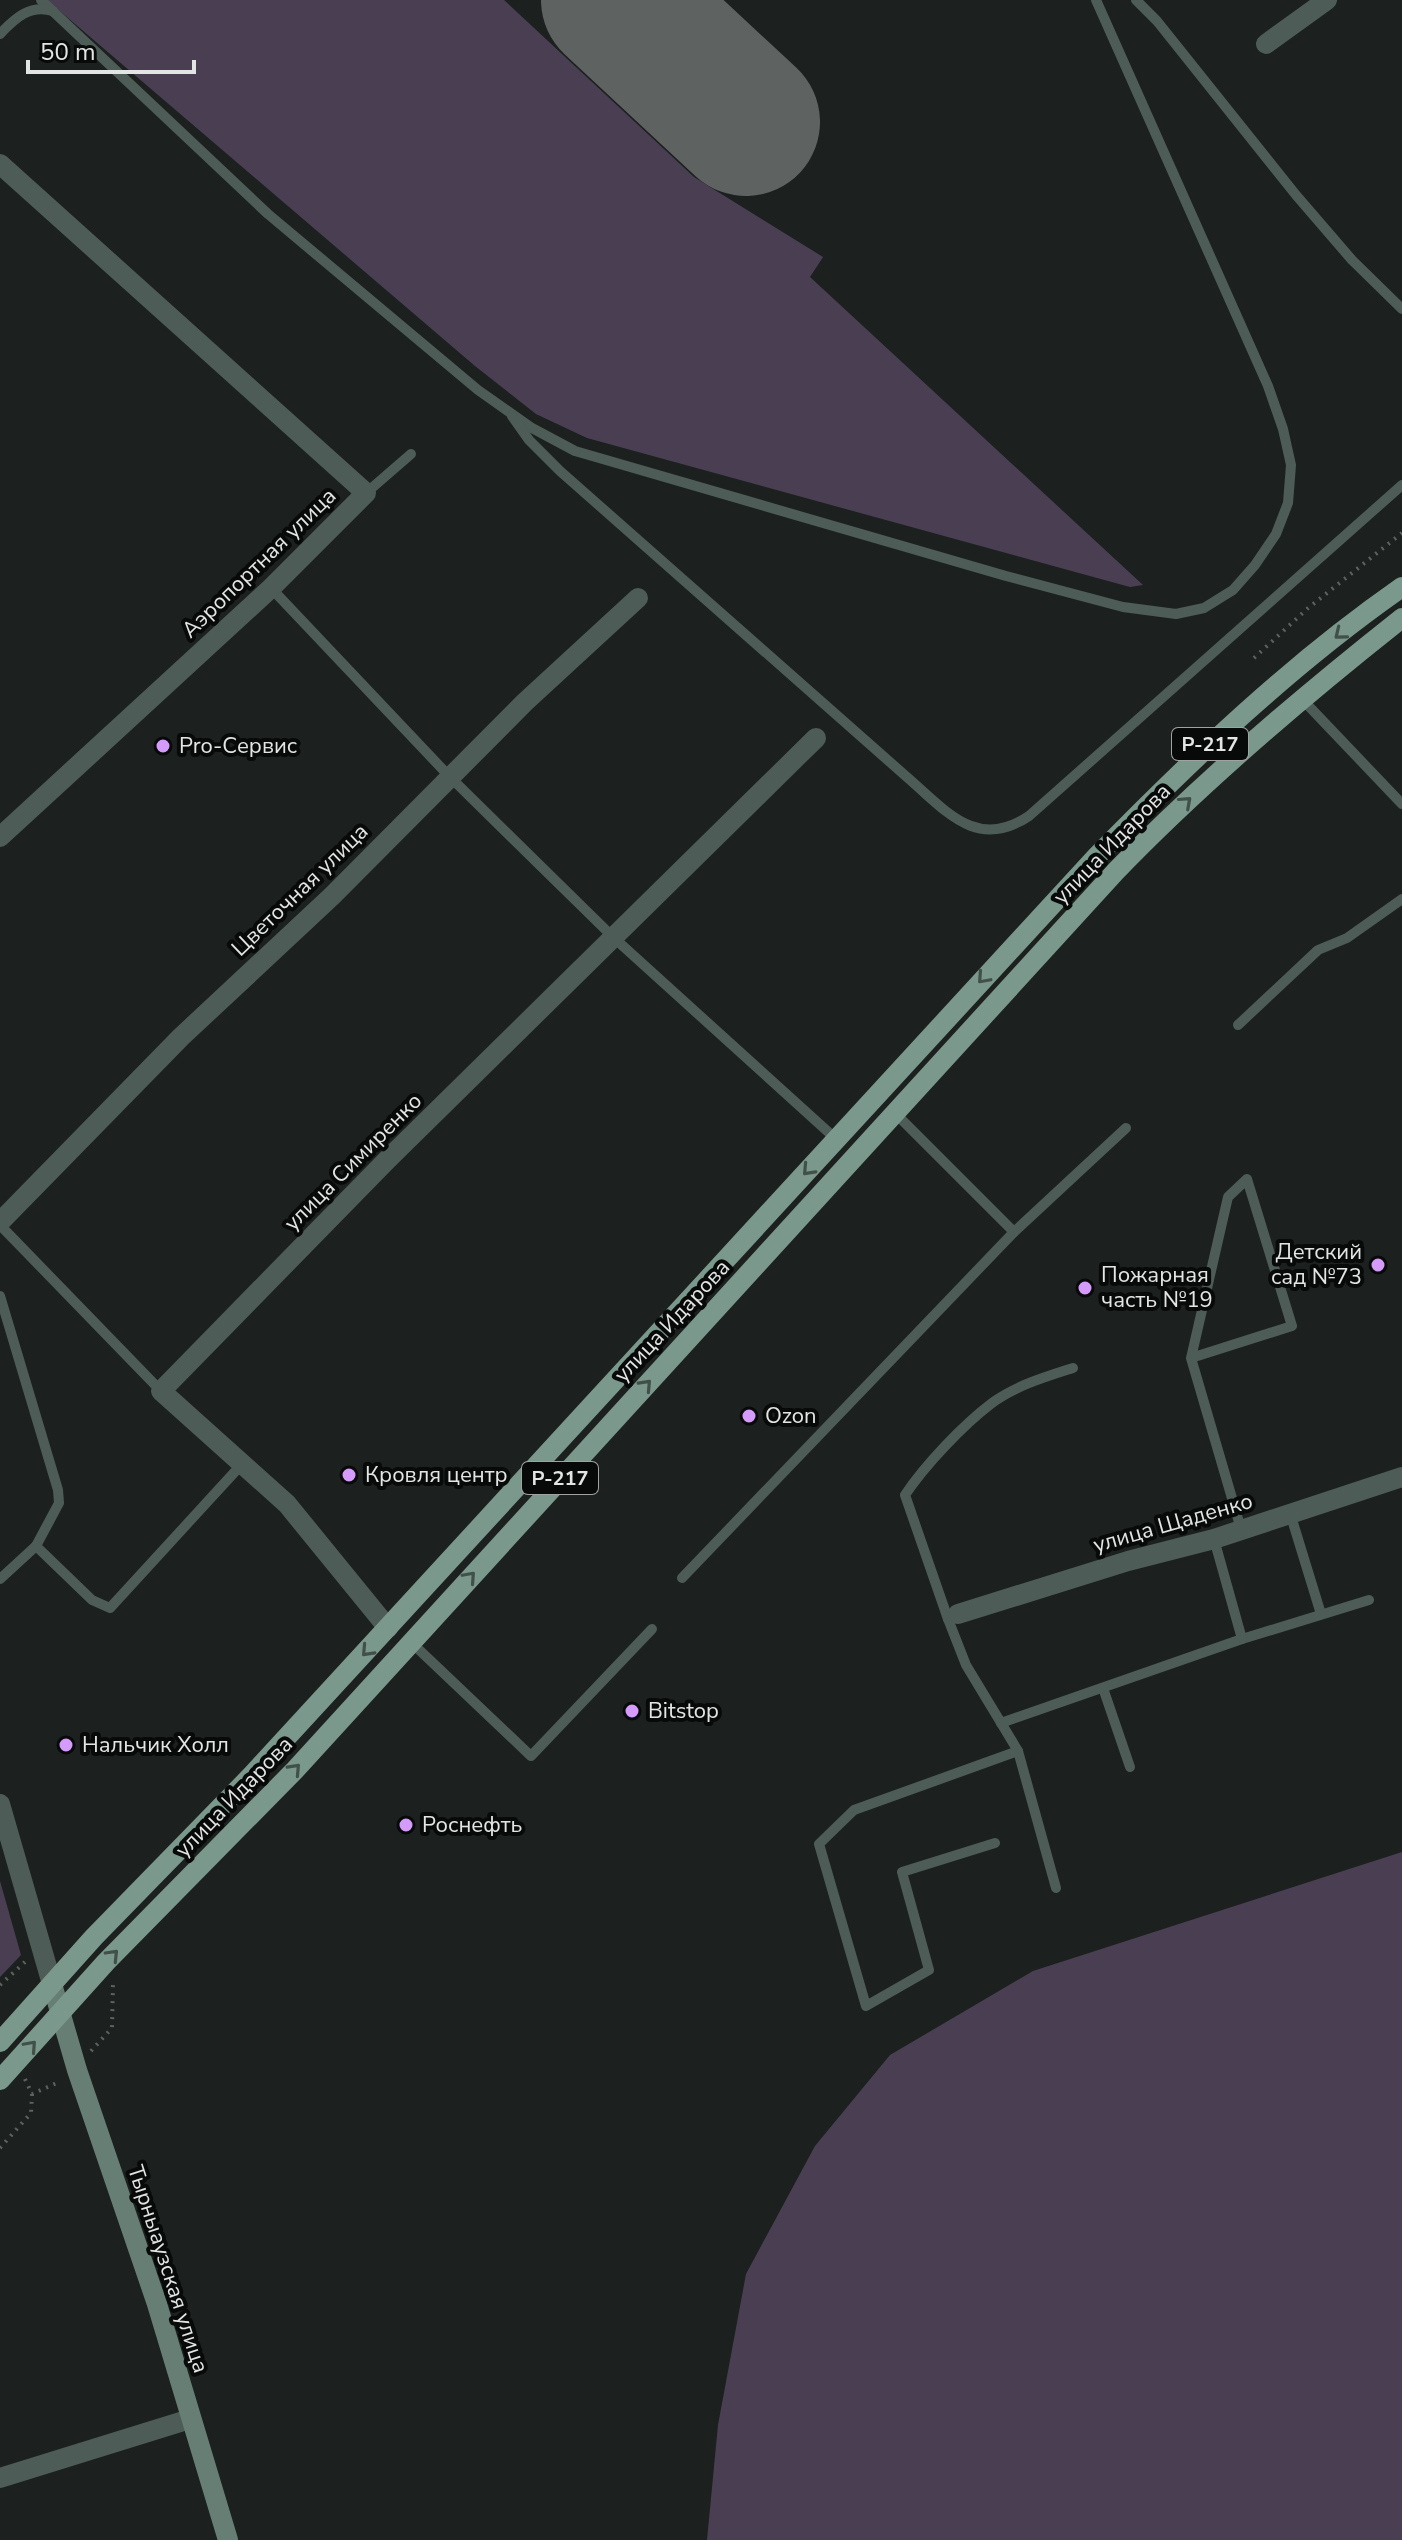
<svg xmlns="http://www.w3.org/2000/svg" width="1402" height="2540" font-family="'Nunito Sans',sans-serif">
<style>
.green{fill:#4a3f52}
.lines{fill:none;stroke-linecap:round;stroke-linejoin:round}
.runway{stroke:#5e6260;stroke-width:148}
.path{stroke:#5d6260;stroke-width:4;stroke-dasharray:2 6;stroke-linecap:butt}
.lane{stroke:#4d5c56;stroke-width:10}
.street{stroke:#4d5c56;stroke-width:20}
.secondary{stroke:#677e74;stroke-width:20}
.primary{stroke:#7a988c;stroke-width:20}
.oneway{stroke:#41514a}
.poi-dot{fill:#d59bfa;stroke:#080a09;stroke-width:3}
.labels{text-anchor:middle;dominant-baseline:central;stroke-width:8;stroke-linejoin:round;paint-order:stroke}
.shield{fill:#080a09;stroke:#a1a3a2;stroke-width:2}
.shield-label{font-size:20px;font-weight:bold;fill:#e2e5e3}
.street-label{font-size:22px;fill:#e2e5e3;stroke:#080a09}
.poi-label{font-size:22px;fill:#e2e5e3;stroke:#080a09;text-anchor:start}
</style>
<rect width="100%" height="100%" fill="#1c211f"/>
<g class="green">
<polygon points="47,0 504,0 694,177 823,257 810,277 1143,585 1130,587 587,438 536,414 475,366"/>
<polygon points="1402,1852 1402,2540 707,2540 718,2425 746,2274 815,2146 890,2055 1033,1971"/>
<polygon points="0,1881 21,1955 0,1977"/>
</g>
<g class="lines">
<polyline class="runway" points="615,0 746,122"/>
<g class="path">
<polyline points="1254,658 1307,609 1402,533"/>
<polyline points="0,1985 25,1962"/>
<polyline points="91,2051 112,2028 113,1984"/>
<polyline points="25,2079 32,2094 59,2082"/>
<polyline points="0,2148 31,2113 32,2094"/>
</g>
<g class="lane">
<polyline points="41,0 268,214 478,390 532,428 575,451 1006,576 1123,607 1176,614 1204,608 1233,590 1255,565 1276,534 1288,503 1291,465 1283,429 1268,386 1096,0"/>
<polyline points="1136,0 1157,21 1296,195 1352,260 1402,309"/>
<path d="M0,34C15,18 30,4 53,11"/>
<path d="M512,416L529,440L560,471L908,778C946,811 977,851 1029,816L1402,485"/>
<polyline points="366,493 411,454"/>
<polyline points="271,588 449,776 613,937 836,1139"/>
<polyline points="1301,698 1402,804"/>
<polyline points="1238,1025 1318,950 1347,938 1402,899"/>
<polyline points="0,1225 161,1391"/>
<polyline points="1014,1232 1126,1128"/>
<polyline points="0,1296 58,1490 59,1503 36,1546 92,1600 110,1608 242,1464"/>
<polyline points="1191,1358 1228,1197 1247,1179 1292,1326 1191,1358 1241,1529"/>
<polyline points="1290,1513 1321,1614"/>
<polyline points="682,1578 1014,1232 896,1114"/>
<polyline points="0,1579 36,1546"/>
<polyline points="958,1614 948,1619 966,1665 1018,1751 854,1810 819,1844 866,2006 929,1970 902,1872 995,1843"/>
<path d="M948,1619L905,1495C925,1465 963,1425 992,1403C1015,1386 1045,1377 1073,1368"/>
<polyline points="1242,1639 1369,1600"/>
<polyline points="411,1642 531,1756 652,1629"/>
<polyline points="1103,1688 1130,1767"/>
<polyline points="1001,1723 1242,1639 1214,1539"/>
<polyline points="1018,1751 1056,1888"/>
</g>
<g class="street">
<polyline points="1266,44 1327,0"/>
<polyline points="0,164 366,493 271,588 0,837"/>
<polyline points="0,1222 181,1037 332,896 525,702 638,598"/>
<polyline points="958,1614 1128,1561 1214,1539 1402,1477"/>
<polyline points="388,1628 287,1504 161,1391 387,1160 816,738"/>
<polyline points="0,1804 52,1984"/>
<polyline points="0,2478 190,2419"/>
</g>
<polyline class="secondary" points="52,1984 77,2070 157,2304 228,2540"/>
<g class="primary">
<path d="M0,2042L94,1937L252,1775L1096,857C1191,760 1290,665 1402,587"/>
<path d="M0,2080L106,1962L295,1770L1116,871C1205,779 1302,697 1402,618"/>
</g>
</g>
<defs><path id="oneway-chevron" d="M-2-3.5L2.5 0L-2 3.5" fill="none" stroke-width="1.6" stroke-linecap="round" stroke-linejoin="round" transform="scale(2)"/></defs>
<g class="oneway">
<use href="#oneway-chevron" transform="translate(1340 634) rotate(141)"/>
<use href="#oneway-chevron" transform="translate(1186 802) rotate(-42)"/>
<use href="#oneway-chevron" transform="translate(983 978) rotate(132)"/>
<use href="#oneway-chevron" transform="translate(808 1170) rotate(133)"/>
<use href="#oneway-chevron" transform="translate(646 1385) rotate(-47)"/>
<use href="#oneway-chevron" transform="translate(470 1577) rotate(-48)"/>
<use href="#oneway-chevron" transform="translate(367 1651) rotate(133)"/>
<use href="#oneway-chevron" transform="translate(295 1769) rotate(-47)"/>
<use href="#oneway-chevron" transform="translate(113 1955) rotate(-46)"/>
<use href="#oneway-chevron" transform="translate(31 2046) rotate(-48)"/>
</g>
<g class="poi-dot">
<circle cx="163" cy="746" r="8"/>
<circle cx="1378" cy="1265" r="8"/>
<circle cx="1085" cy="1288" r="8"/>
<circle cx="749" cy="1416" r="8"/>
<circle cx="349" cy="1475" r="8"/>
<circle cx="632" cy="1711" r="8"/>
<circle cx="66" cy="1745" r="8"/>
<circle cx="406" cy="1825" r="8"/>
</g>
<g class="labels">
<g class="shield">
<rect x="1172" y="728" width="76" height="32" rx="6"/>
<rect x="522" y="1462" width="76" height="32" rx="6"/>
</g>
<g class="shield-label">
<text x="1210" y="744">Р-217</text>
<text x="560" y="1478">Р-217</text>
</g>
<g class="street-label">
<text transform="translate(259 563) rotate(-44)">Аэропортная улица</text>
<text transform="translate(1112 844) rotate(-46)">улица Идарова</text>
<text transform="translate(300 890) rotate(-44)">Цветочная улица</text>
<text transform="translate(353 1162) rotate(-45)">улица Симиренко</text>
<text transform="translate(672 1321) rotate(-47)">улица Идарова</text>
<text transform="translate(1173 1523) rotate(-16)">улица Щаденко</text>
<text transform="translate(234 1797) rotate(-46)">улица Идарова</text>
<text transform="translate(168 2269) rotate(72)">Тырныаузская улица</text>
</g>
<g class="poi-label">
<text x="179" y="746">Pro-Сервис</text>
<text x="1362" y="1252" text-anchor="end">Детский<tspan x="1362" dy="25">сад №73</tspan></text>
<text x="1101" y="1275">Пожарная<tspan x="1101" dy="25">часть №19</tspan></text>
<text x="765" y="1416">Ozon</text>
<text x="365" y="1475">Кровля центр</text>
<text x="648" y="1711">Bitstop</text>
<text x="82" y="1745">Нальчик Холл</text>
<text x="422" y="1825">Роснефть</text>
</g>
</g>
<path d="M28 60v12h166v-12" fill="none" stroke="#e2e5e3" stroke-width="4"/>
<text x="40" y="60" font-size="24" fill="#e2e5e3" stroke="#080a09" stroke-width="6" paint-order="stroke">50 m</text>
</svg>
